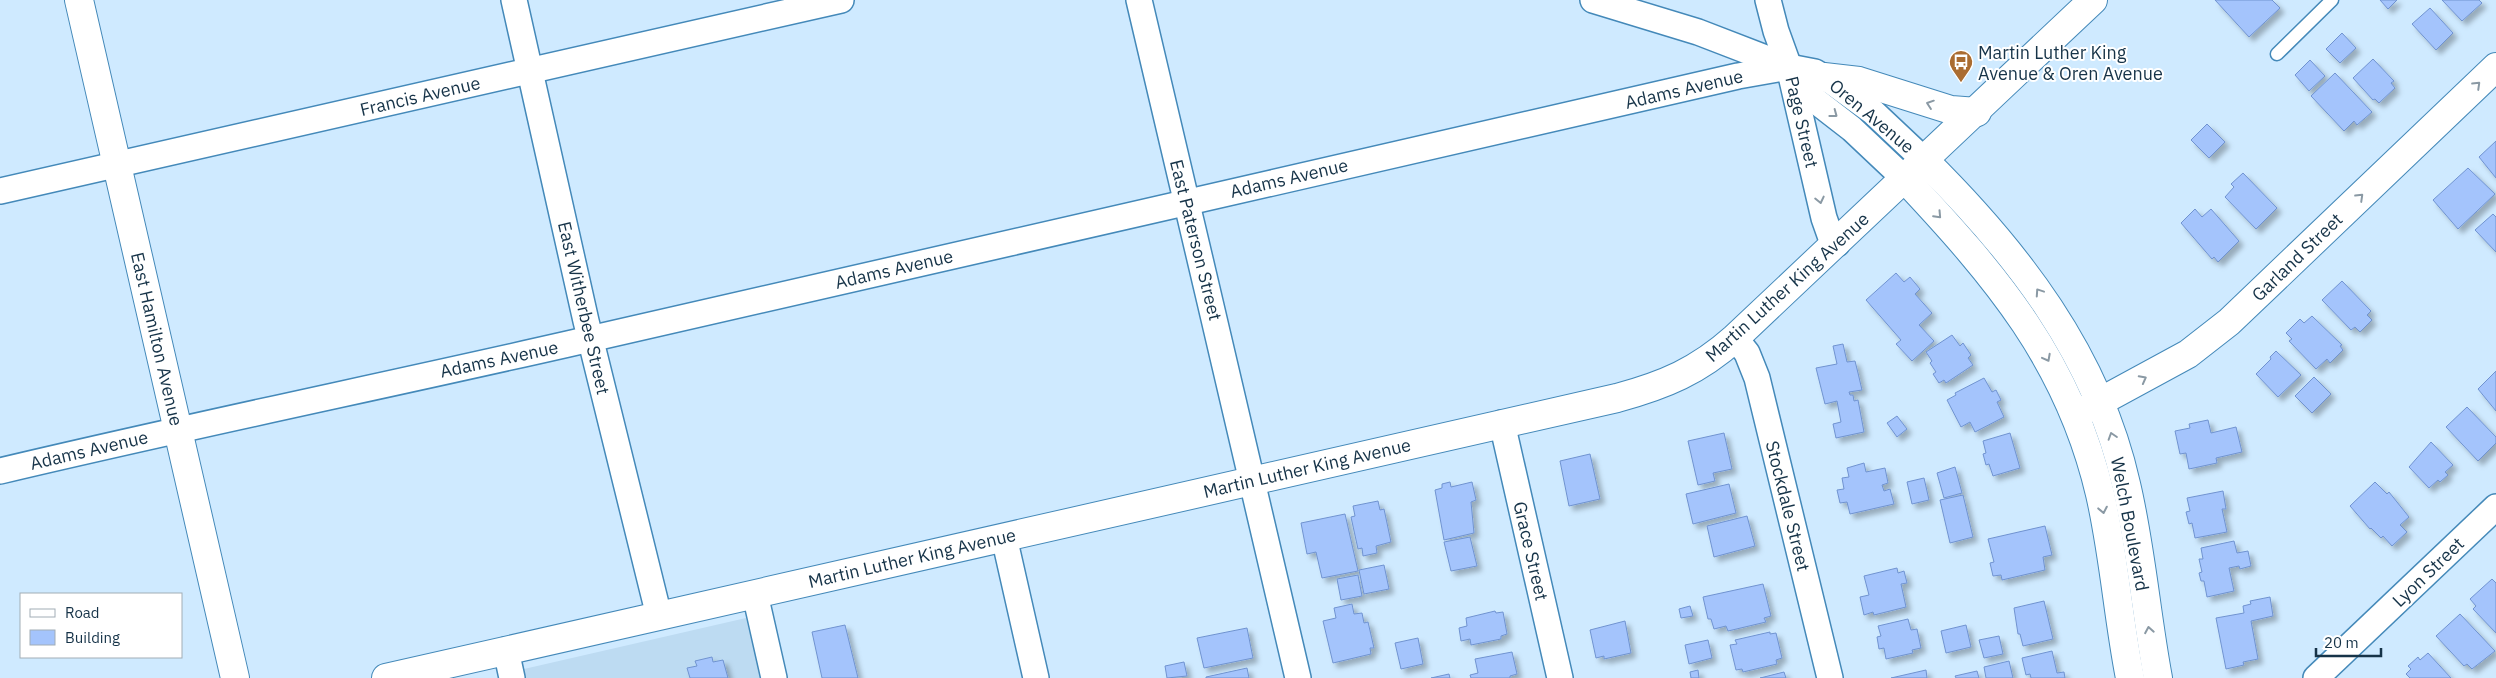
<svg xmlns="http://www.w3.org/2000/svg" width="2496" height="678" font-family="'IBM Plex Sans',sans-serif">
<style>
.built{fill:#bddbf2}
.building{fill:#a4c4fc;stroke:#7093d0;filter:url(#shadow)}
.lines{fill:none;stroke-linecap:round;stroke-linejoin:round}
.lane-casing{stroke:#4489b9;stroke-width:15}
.street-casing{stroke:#4489b9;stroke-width:28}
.secondary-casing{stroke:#4489b9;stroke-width:30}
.lane{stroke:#fff;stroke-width:12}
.street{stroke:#fff;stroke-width:25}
.secondary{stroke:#fff;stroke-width:28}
.oneway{stroke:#8a99a4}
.labels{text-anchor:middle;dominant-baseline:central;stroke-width:4;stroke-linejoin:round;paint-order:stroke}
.poi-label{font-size:18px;fill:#163348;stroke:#fff;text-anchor:start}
.street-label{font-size:18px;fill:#163348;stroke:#fff}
</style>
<defs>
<filter id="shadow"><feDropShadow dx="4.5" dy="4.5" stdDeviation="2.5" flood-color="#0004"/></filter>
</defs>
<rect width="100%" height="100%" fill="#cfeaff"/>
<polygon class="built" points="746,618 761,678 526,678 524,669"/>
<g class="building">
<polygon points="2215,0 2272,0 2280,8 2249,37"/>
<polygon points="2380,0 2397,0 2388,9"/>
<polygon points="2442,0 2479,0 2482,3 2462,21"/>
<polygon points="2430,8 2453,33 2436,50 2412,24"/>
<polygon points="2342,33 2356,48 2340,63 2326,49"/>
<polygon points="2373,59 2394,81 2391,83 2395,88 2379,103 2375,99 2373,100 2353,78"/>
<polygon points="2310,60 2325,76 2309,91 2295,75"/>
<polygon points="2335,73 2372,112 2357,125 2354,121 2344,131 2311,96"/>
<polygon points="2207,124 2225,142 2209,158 2191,140"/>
<polygon points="2496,141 2496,178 2479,157"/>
<polygon points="2468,168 2495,194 2458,229 2433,200"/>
<polygon points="2243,173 2277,208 2256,229 2225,197 2234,187 2231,184"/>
<polygon points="2195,209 2202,217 2211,209 2239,241 2218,262 2214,257 2212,259 2181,223"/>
<polygon points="2493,214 2496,217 2496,252 2475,230"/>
<polygon points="1896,273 1904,282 1910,277 1920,289 1915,294 1932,313 1919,325 1934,341 1912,361 1896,344 1901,340 1866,300"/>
<polygon points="2342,281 2371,311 2367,315 2372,320 2360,332 2355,327 2351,330 2322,300"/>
<polygon points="2312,316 2342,345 2340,346 2343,350 2330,363 2327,359 2316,369 2289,341 2292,339 2286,333 2300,319 2304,323"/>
<polygon points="1952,335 1960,346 1963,343 1971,355 1968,358 1973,365 1946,383 1944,380 1939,383 1933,374 1936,372 1930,363 1932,361 1926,352"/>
<polygon points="1843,344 1847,362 1855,361 1858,373 1862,390 1849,392 1850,395 1853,395 1854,401 1858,400 1864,432 1836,438 1833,424 1841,422 1837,401 1825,404 1816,368 1837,364 1833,346"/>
<polygon points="2276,351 2301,375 2278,397 2256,374 2271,359 2270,357"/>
<polygon points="2496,371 2496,411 2478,389"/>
<polygon points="2314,377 2331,394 2312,413 2295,396"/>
<polygon points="1984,378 1992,392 1996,390 2001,400 1997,402 2004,417 1975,432 1970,422 1961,427 1947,400 1956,395 1955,393"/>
<polygon points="2467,407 2496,437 2496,443 2478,461 2446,427"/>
<polygon points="1897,416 1907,429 1897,437 1887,423"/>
<polygon points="2208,420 2211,433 2236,427 2242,452 2216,458 2217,463 2189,469 2186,453 2180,454 2175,431 2190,428 2189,424"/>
<polygon points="1724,433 1732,469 1713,473 1715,481 1698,485 1688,441"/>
<polygon points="2010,433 2020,468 1993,476 1989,464 1986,465 1983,454 1986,453 1983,441"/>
<polygon points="2431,442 2453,465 2445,472 2448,475 2440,482 2438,480 2429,488 2409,467"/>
<polygon points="1590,454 1600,499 1569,506 1560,461"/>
<polygon points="1864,463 1866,472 1885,468 1888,483 1882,485 1884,491 1890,489 1894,504 1850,514 1847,502 1840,503 1837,490 1844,489 1842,478 1849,477 1847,468"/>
<polygon points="1955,467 1962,493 1944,498 1937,473"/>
<polygon points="1924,478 1929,500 1912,504 1907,482"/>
<polygon points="1450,482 1451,487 1472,482 1476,500 1471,502 1474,533 1444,540 1435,490 1442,488 1442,484"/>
<polygon points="2375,482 2387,494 2389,492 2409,517 2400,525 2407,532 2392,546 2383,536 2381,538 2371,528 2370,529 2350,506"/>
<polygon points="1729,484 1736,513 1693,524 1686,494"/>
<polygon points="2223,491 2226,509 2222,509 2227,532 2195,538 2192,523 2189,524 2186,512 2190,511 2187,498"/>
<polygon points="1963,495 1973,537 1950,543 1940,500"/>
<polygon points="1378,501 1380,510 1384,509 1391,542 1376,546 1377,553 1363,556 1362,548 1358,549 1351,517 1355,516 1353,506"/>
<polygon points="1345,514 1358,571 1322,578 1316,552 1307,554 1301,523"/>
<polygon points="1747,516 1755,546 1714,557 1707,526"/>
<polygon points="2045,526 2052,555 2043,557 2045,570 2002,580 2001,575 1993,576 1990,563 1994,562 1988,539"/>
<polygon points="1470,537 1477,566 1451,571 1444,542"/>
<polygon points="2234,541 2237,553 2248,551 2251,566 2240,569 2239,566 2229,568 2234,591 2207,597 2204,581 2201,581 2199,573 2202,572 2199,559 2203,559 2201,548"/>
<polygon points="1384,565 1389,589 1364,594 1359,570"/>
<polygon points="1897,568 1898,573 1904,571 1907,583 1901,584 1906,607 1874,615 1873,612 1864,615 1860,597 1869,595 1864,576"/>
<polygon points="1358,575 1362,596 1341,600 1337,579"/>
<polygon points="2492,579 2496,583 2496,633 2473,609 2476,606 2470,599"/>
<polygon points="1763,584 1771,616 1764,618 1766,622 1728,631 1726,626 1714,629 1711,619 1708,619 1703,597"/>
<polygon points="2270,597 2273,616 2251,621 2258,659 2243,662 2244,665 2226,669 2216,618 2244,613 2243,606 2251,604 2250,601"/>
<polygon points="2044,601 2053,639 2023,646 2020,634 2018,634 2014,608"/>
<polygon points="1352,604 1354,614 1362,613 1364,623 1368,622 1374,648 1370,648 1371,654 1333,663 1323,621 1336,618 1334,608"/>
<polygon points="1690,606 1693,616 1681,618 1679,609"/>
<polygon points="1495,611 1496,613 1503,612 1507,634 1501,636 1501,639 1471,645 1470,639 1461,641 1459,628 1467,626 1466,618"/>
<polygon points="2460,614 2495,651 2472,669 2467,664 2464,666 2436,636"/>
<polygon points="1908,619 1911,630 1917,629 1921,648 1912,650 1913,653 1886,659 1884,648 1879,649 1877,637 1881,636 1878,626"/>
<polygon points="1625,621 1631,653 1604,659 1604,656 1596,658 1590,630"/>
<polygon points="845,625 858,678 822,678 812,632"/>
<polygon points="1966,625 1971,647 1946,653 1941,631"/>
<polygon points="1247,628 1253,658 1204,668 1197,638"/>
<polygon points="1770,632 1770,634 1776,633 1782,658 1776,660 1777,664 1743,672 1742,669 1736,670 1730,645 1737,644 1735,640"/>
<polygon points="1999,636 2003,654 1984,658 1979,640"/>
<polygon points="1418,638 1423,664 1401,669 1395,643"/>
<polygon points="1708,640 1712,658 1689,664 1685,645"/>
<polygon points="2052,651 2057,673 2064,672 2065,678 2031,678 2030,674 2026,675 2022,658"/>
<polygon points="1512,652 1517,674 1510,676 1510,678 1471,678 1470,675 1478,673 1475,659"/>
<polygon points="2428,653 2451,678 2410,678 2406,674 2411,669 2408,666 2418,657 2420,660"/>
<polygon points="712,657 713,662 723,660 728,678 690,678 687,668 697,666 695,661"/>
<polygon points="2009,661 2013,678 1986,678 1984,667"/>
<polygon points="1184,662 1187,676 1167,678 1165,666"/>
<polygon points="1247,668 1249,678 1206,678 1206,677"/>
<polygon points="1698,670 1699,678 1691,678 1690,672"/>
<polygon points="1926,670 1927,678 1891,678"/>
<polygon points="1977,671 1979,678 1956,678 1955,676"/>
<polygon points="1784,672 1786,678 1760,678"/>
<polygon points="1449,674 1450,678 1431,678"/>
</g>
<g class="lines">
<g class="lane-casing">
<polyline id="lane" points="2277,54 2332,0"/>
</g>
<g class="street-casing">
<g id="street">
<polyline points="514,0 586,321 659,616"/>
<path d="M1139,0C1191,226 1247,452 1298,678"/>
<polyline points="1593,0 1698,32 1789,67 1815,72 1832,82 1873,112 1925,161"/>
<polyline points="1768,0 1776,31 1789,67 1824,218 1830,235 1837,244"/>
<polyline points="1793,74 1812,98 1852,129 1905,179"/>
<polyline points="0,191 841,0"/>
<polyline points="1735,338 1747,353 1757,378 1830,678"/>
<polyline points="1502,423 1560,678"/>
<path d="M0,471C189,426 379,387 568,344C958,256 1348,165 1738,76L1789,67"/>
<polyline points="1004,537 1036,678"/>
<polyline points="755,594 774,678"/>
<polyline points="506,650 512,678"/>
<polyline points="2316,678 2496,507"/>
</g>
</g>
<g class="secondary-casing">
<g id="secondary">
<polyline points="79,0 235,678"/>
<polyline points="1824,77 1859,81 1951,110 1977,112"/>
<path d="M1925,161C2017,252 2097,355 2126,484C2141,547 2146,614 2158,678"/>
<path d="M1905,179C1996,276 2069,361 2100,494C2114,555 2118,617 2130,678"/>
<polyline points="2083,411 2188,354 2229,322 2496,67"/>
<path d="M386,678L1617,398C1665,385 1698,371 1735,338L2093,0"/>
</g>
</g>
<use href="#lane" class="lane"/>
<use href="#street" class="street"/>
<use href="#secondary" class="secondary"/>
</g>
<defs><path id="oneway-chevron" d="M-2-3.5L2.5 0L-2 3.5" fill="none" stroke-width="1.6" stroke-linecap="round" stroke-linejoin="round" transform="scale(1.25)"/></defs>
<g class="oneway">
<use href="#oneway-chevron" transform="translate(2477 85) rotate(-44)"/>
<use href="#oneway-chevron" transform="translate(1930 104) rotate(-161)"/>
<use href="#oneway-chevron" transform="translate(1834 114) rotate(37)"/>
<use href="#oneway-chevron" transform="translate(2360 197) rotate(-44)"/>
<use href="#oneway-chevron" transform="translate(1820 200) rotate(77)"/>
<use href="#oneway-chevron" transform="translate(1938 215) rotate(47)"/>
<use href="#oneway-chevron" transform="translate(2039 292) rotate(-124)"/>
<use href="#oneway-chevron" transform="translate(2047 358) rotate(62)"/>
<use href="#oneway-chevron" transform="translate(2143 379) rotate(-28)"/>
<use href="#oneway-chevron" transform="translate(2112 436) rotate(-108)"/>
<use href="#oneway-chevron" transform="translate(2103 510) rotate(79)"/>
<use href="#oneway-chevron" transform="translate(2149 630) rotate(-100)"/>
</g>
<defs>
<g id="bus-pin" transform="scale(1.25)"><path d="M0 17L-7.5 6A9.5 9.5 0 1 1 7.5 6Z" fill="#aa6c31" stroke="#fff"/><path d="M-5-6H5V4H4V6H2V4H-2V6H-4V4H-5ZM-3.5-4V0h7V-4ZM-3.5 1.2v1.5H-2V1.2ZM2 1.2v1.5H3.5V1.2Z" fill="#fff"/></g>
</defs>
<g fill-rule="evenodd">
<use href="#bus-pin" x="1961" y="62"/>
</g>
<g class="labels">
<g class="poi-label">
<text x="1978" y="52">Martin Luther King<tspan x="1978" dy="21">Avenue &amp; Oren Avenue</tspan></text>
</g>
<g class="street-label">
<text transform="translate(1684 89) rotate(-13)">Adams Avenue</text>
<text transform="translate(420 96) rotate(-13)">Francis Avenue</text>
<text transform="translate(1872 116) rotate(40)">Oren Avenue</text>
<text transform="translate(1802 122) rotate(77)">Page Street</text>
<text transform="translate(1289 178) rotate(-13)">Adams Avenue</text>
<text transform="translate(1196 240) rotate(76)">East Paterson Street</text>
<text transform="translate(2297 257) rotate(-44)">Garland Street</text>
<text transform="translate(894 269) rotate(-13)">Adams Avenue</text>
<text transform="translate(1787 287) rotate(-42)">Martin Luther King Avenue</text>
<text transform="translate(584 308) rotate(77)">East Witherbee Street</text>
<text transform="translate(157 339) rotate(77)">East Hamilton Avenue</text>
<text transform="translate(499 359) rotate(-12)">Adams Avenue</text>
<text transform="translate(89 450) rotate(-13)">Adams Avenue</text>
<text transform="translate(1307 468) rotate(-13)">Martin Luther King Avenue</text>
<text transform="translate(1788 506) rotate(76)">Stockdale Street</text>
<text transform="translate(2130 524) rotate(79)">Welch Boulevard</text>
<text transform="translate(1531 551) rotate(77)">Grace Street</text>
<text transform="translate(912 558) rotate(-13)">Martin Luther King Avenue</text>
<text transform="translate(2428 572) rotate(-44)">Lyon Street</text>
</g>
</g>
<rect x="20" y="593" width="162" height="65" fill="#ffffff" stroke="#a2adb6"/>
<rect x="30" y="609" width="25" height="8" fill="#ffffff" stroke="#a2adb6"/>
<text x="65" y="618" font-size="15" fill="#163348">Road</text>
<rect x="30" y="630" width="25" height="15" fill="#a4c4fc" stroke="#a2adb6"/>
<text x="65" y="643" font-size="15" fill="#163348">Building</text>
<path d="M2316 648v8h65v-8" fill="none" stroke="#163348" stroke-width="2.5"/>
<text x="2324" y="648" font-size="15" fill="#163348" stroke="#ffffff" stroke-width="4" paint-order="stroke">20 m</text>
</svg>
